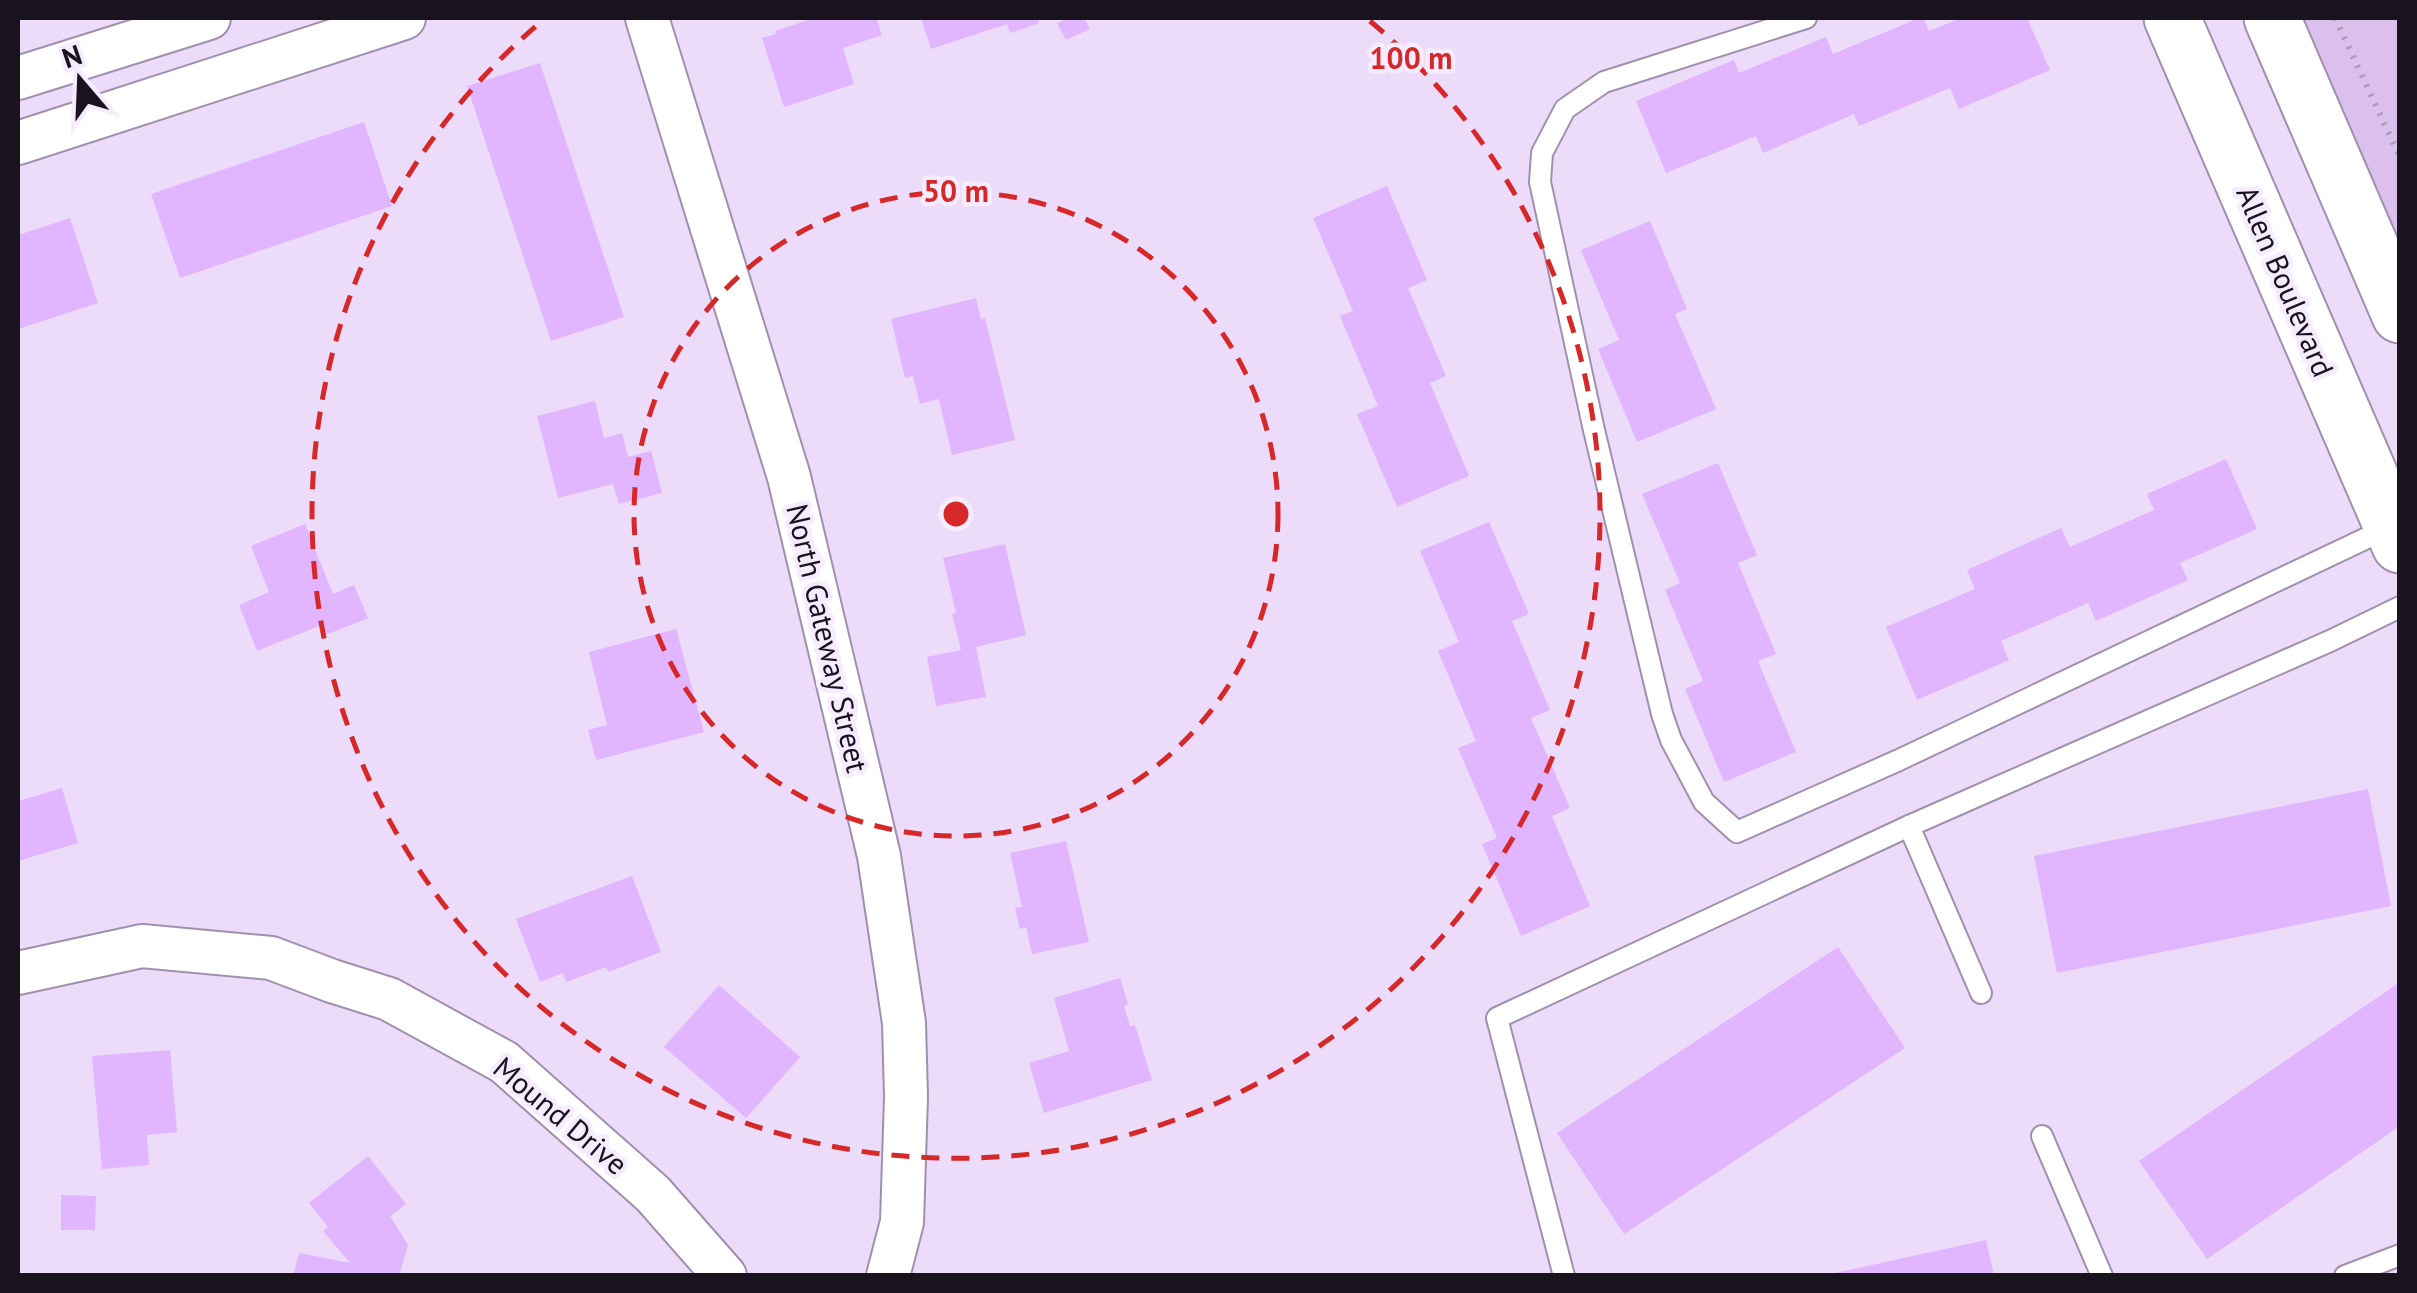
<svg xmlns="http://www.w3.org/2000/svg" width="2417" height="1293" font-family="'PT Sans',sans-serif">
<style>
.green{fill:#dbc0ee}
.building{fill:#e1b5ff}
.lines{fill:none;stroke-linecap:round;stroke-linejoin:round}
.lane-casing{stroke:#a190ad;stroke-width:24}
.street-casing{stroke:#a190ad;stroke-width:46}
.secondary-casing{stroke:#a190ad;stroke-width:59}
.path{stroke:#ab9db5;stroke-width:6;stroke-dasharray:2.5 8;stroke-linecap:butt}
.lane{stroke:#fff;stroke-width:20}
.street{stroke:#fff;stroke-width:42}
.secondary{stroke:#fff;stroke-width:55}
.ring{fill:none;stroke:#d62828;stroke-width:5;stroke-dasharray:18 12}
.labels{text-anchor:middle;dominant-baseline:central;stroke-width:9;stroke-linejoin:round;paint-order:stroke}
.street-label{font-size:30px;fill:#19131d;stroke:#f7ecff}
.centre{fill:#d62828;stroke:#f7ecff;stroke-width:5}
.ring-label{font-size:30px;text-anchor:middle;font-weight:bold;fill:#d62828;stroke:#f7ecff;stroke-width:9;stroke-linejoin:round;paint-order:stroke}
</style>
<rect width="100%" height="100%" fill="#eddbfa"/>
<polygon class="green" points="2303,18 2399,18 2399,243"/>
<g class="building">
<polygon points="814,18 876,18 882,35 843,48 854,84 784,107 762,38 776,34 775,31"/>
<polygon points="921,18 1037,18 1039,23 1010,33 1007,24 931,49"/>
<polygon points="1069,18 1084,18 1090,29 1066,40 1057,23"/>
<polygon points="1919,18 1923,18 1929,31 1961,18 2027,18 2050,70 1959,109 1950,88 1859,126 1854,114 1763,153 1756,136 1666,173 1636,101 1734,60 1739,73 1826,37 1833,54"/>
<polygon points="540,63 624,317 551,341 467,86"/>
<polygon points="364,122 392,206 180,278 151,194"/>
<polygon points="1387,186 1427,280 1408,288 1446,376 1430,383 1469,476 1397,507 1357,414 1378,406 1340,316 1353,311 1313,218"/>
<polygon points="70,218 98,303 18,329 18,235"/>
<polygon points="1650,221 1687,309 1675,314 1716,409 1637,442 1598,349 1619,340 1581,250"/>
<polygon points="976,298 981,320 985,318 1015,440 952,455 939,399 920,404 913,376 905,378 891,319"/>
<polygon points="595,401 604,438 622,433 628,457 651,451 662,493 619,504 613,484 558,498 537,416"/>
<polygon points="2226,459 2257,529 2180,563 2188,580 2096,621 2088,603 2001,641 2009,660 1917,700 1886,627 1975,589 1967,570 2061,528 2070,547 2154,510 2147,494"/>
<polygon points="1718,463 1757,555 1738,563 1776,654 1758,661 1796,752 1724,782 1685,689 1703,681 1665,590 1680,583 1642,494"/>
<polygon points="1489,522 1529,614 1512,621 1550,710 1531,718 1570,808 1552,816 1590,906 1521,936 1482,844 1497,838 1458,748 1476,741 1438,651 1459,642 1420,551"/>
<polygon points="305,524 333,594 354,585 368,618 323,636 319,626 257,651 239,605 269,592 251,546"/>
<polygon points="1005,544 1026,635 976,647 986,697 936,706 927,657 961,650 952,614 956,613 943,558"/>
<polygon points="676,629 704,732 596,760 588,730 607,725 589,652"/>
<polygon points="62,788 78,843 18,861 18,801"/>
<polygon points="2368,789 2391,906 2057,973 2034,856"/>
<polygon points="1066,841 1089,942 1032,954 1026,927 1020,929 1015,908 1022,907 1010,853"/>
<polygon points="632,876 661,952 608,972 606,967 566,982 563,973 540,982 516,919"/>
<polygon points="1838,947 1905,1048 1624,1234 1557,1133"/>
<polygon points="1120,978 1128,1004 1124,1006 1130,1026 1135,1025 1152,1080 1044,1113 1029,1063 1069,1051 1054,998"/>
<polygon points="2400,982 2400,1126 2207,1259 2139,1161"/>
<polygon points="719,985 800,1057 746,1118 664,1047"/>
<polygon points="170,1050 177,1132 147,1135 149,1165 102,1169 92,1056"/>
<polygon points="368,1156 406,1204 390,1216 408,1245 399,1276 293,1276 299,1253 350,1263 323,1231 328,1227 309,1203"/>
<polygon points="61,1195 96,1196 95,1230 61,1230"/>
<polygon points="1986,1240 1994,1276 1831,1276 1831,1274"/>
</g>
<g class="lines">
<g class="lane-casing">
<g id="lane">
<polyline points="1806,18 1604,82 1565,109 1542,153 1540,182 1594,430 1662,714 1671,740 1704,802 1737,832 1899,760 2390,527"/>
<polyline points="1909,826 1981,993"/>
<polyline points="2042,1136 2102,1276"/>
<polyline points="1564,1276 1497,1018 1909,826 2330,641 2400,607"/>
<polyline points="2345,1276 2400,1255"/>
</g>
</g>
<g class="street-casing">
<g id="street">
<polyline points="647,18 789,477 879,856 904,1023 906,1097 902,1222 888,1276"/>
<polyline points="18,78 209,18"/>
<polyline points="18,143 404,18"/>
<polyline points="18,973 142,946 271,958 332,981 389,999 504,1062 653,1194 725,1276"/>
</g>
</g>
<g class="secondary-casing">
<g id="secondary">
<polyline points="2172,18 2400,545"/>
<polyline points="2272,18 2400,315"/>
</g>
</g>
<polyline class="path" points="2335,18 2400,157"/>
<use href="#lane" class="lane"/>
<use href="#street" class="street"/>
<use href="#secondary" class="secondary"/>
</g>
<g class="ring">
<circle cx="956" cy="514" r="322"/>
<path d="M1370 21A644 644 0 1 1 542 21"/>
</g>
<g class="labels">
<g class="street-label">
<text transform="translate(2286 281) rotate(67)">Allen Boulevard</text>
<text transform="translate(828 638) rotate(77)">North Gateway Street</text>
<text transform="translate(561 1115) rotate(40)">Mound Drive</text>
</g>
</g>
<circle cx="956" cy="514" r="15" class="centre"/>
<g class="ring-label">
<text x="1411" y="69">100 m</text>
<text x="956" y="202">50 m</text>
</g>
<rect width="2417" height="1293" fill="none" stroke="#19131d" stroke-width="40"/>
<g transform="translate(80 80) rotate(341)" stroke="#f7ecff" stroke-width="8" paint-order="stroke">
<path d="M0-8L18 38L0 25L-18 38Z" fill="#19131d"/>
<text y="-15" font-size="28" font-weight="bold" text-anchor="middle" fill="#19131d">N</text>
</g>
</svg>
